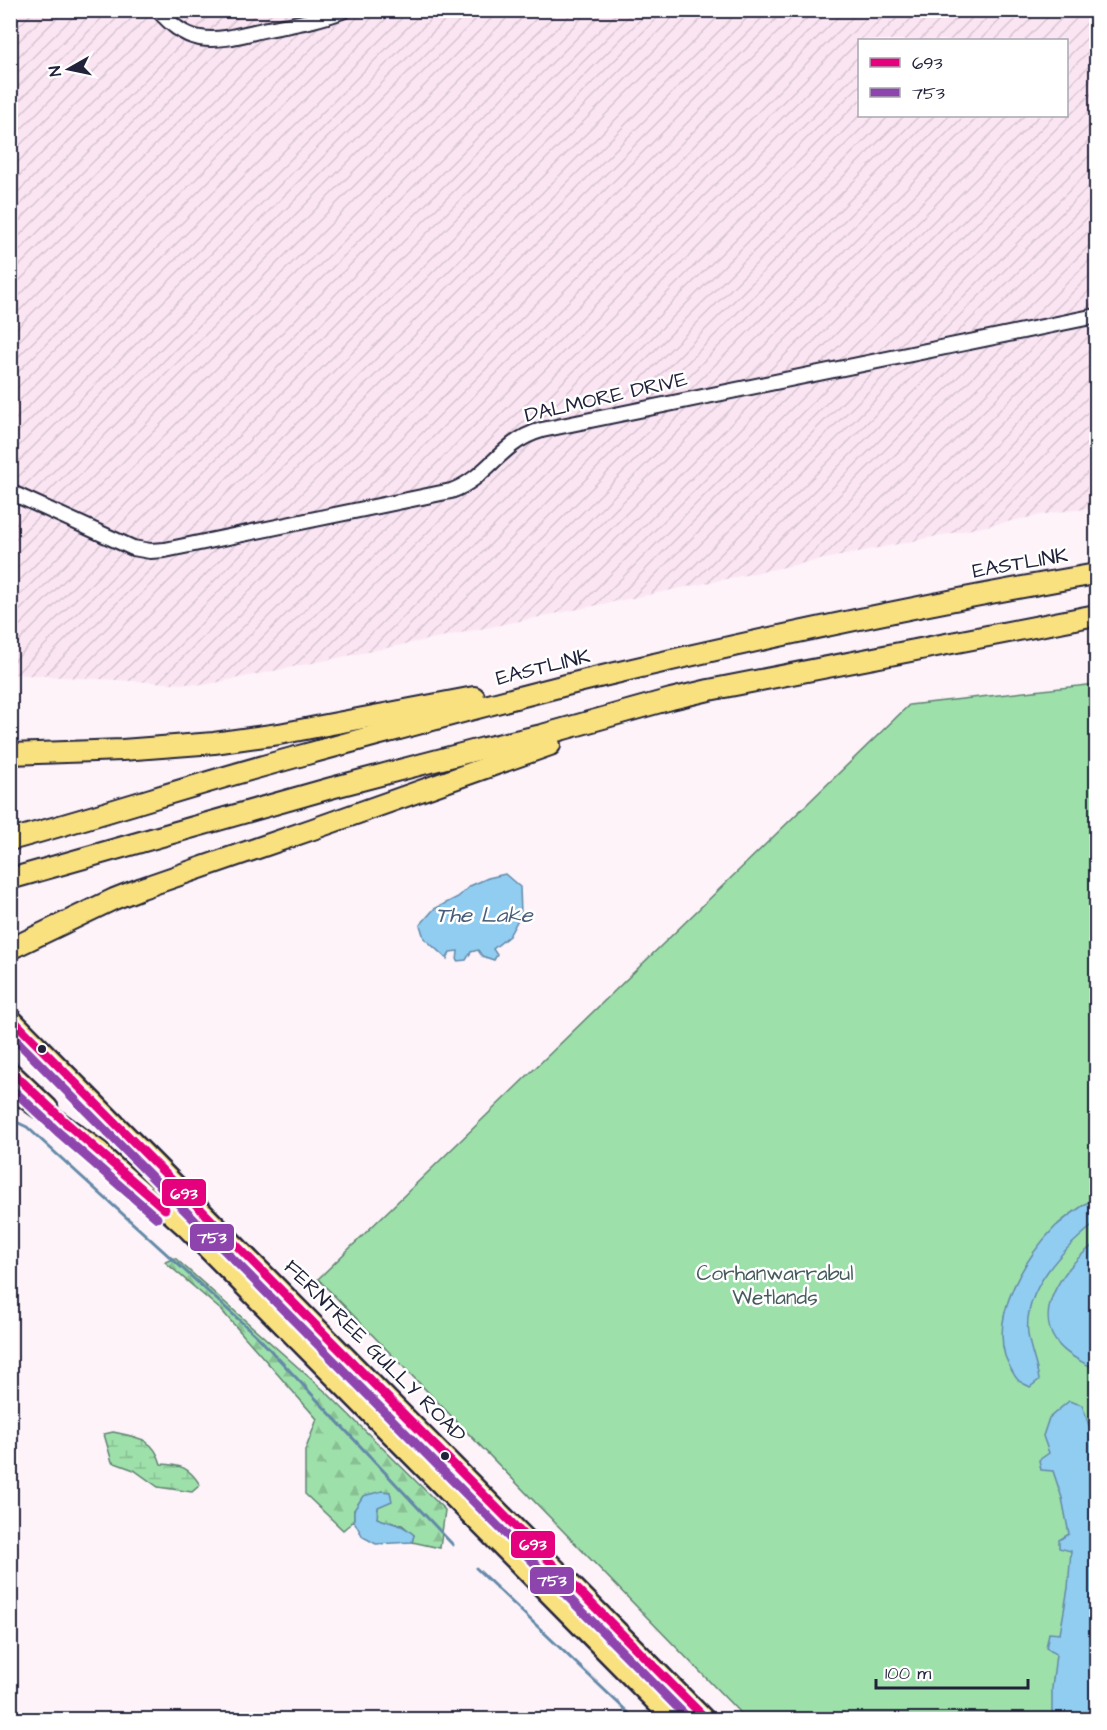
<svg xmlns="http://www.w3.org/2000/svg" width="1107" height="1730" font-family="'Architects Daughter',sans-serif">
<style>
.industrial{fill:url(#industrial-furrows);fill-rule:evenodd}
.green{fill:#9ee0aa;stroke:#608172;stroke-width:1.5}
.forest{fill:url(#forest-firs);stroke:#608172;stroke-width:1.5}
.wetland{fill:url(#wetland-marsh);stroke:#608172;stroke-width:1.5}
.water{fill:#90cdf1;stroke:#6489a8;stroke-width:1.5}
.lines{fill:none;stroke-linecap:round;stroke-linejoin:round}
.stream{stroke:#6489a8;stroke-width:3}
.minor-casing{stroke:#22223b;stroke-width:18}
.major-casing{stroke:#22223b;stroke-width:21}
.highway-casing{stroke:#22223b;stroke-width:24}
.minor{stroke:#fff;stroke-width:14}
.major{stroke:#fae180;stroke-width:16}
.highway{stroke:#fae180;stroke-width:20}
.bus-1-casing{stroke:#fff;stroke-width:14}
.bus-2-casing{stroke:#fff;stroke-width:14}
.bus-1{stroke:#e5007d;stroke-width:9}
.bus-2{stroke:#8e44ad;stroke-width:9}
.bus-dot{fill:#22223b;stroke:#fff;stroke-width:2}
.labels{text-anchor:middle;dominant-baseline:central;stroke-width:5;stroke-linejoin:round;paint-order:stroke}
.street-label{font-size:21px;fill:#22223b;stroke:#fff}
.park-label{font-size:21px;fill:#475b5c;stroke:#fff}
.water-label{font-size:22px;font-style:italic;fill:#485e7b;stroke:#fff}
.line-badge{stroke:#fff;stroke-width:2}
.badge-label{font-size:16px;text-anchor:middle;font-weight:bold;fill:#fff}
</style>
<defs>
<pattern id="industrial-furrows" width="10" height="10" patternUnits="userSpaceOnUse" patternTransform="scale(1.5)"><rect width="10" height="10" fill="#fbe5f2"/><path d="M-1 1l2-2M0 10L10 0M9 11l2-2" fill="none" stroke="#d7c4d0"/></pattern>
<pattern id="forest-firs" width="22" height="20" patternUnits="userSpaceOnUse" patternTransform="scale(1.5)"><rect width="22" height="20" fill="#9ee0aa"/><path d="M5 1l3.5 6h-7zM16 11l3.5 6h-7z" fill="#88c093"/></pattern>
<pattern id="wetland-marsh" width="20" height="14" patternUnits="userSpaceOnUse" patternTransform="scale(1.5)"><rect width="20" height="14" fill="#9ee0aa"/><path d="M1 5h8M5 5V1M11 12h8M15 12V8" fill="none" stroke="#88c093"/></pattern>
</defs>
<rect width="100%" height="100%" fill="#fdf3f9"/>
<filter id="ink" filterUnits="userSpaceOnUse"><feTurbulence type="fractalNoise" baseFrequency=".0167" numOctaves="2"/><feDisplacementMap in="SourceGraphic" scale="12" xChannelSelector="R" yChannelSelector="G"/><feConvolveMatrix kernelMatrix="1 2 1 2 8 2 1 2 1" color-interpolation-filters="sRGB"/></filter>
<g filter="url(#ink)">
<path class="industrial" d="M10,11H1096V508L1056,512L204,685L11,674ZM860,40H1066V116H860Z"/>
<polygon class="green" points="1096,684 1096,1719 746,1719 318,1279 909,705"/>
<polygon class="forest" points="175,1258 327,1393 445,1510 440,1548 412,1542 414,1535 402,1525 377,1519 378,1507 354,1510 354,1521 343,1530 305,1494 305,1451 317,1419 222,1311 165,1262"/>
<path class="wetland" d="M113,1432C137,1437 154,1438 161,1464C181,1465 189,1467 200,1485L192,1492L158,1487L134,1470L112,1462L104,1434Z"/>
<g class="water">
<polygon points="505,874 520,887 521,914 509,936 493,949 497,955 494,960 482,956 478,950 471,952 466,960 457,961 458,951 450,952 447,959 424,938 420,925 434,909 458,897 470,886 488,878"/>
<path d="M1096,1197V1223C1063,1249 1023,1289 1028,1334C1030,1350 1037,1364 1039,1380L1030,1387C1027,1385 1021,1383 1018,1380C1013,1375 1008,1363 1005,1356C992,1312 1025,1258 1055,1227C1067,1216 1082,1206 1096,1197Z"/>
<path d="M1096,1243V1368C1087,1366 1080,1361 1072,1356C1022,1324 1061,1268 1096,1243Z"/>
<polygon points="1069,1401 1082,1405 1096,1446 1096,1719 1052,1719 1052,1688 1056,1654 1046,1648 1049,1633 1060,1634 1068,1588 1071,1551 1059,1548 1059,1540 1069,1534 1062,1498 1053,1471 1041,1470 1039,1460 1049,1453 1043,1436 1049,1418"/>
<path d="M382,1491L390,1492L392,1501L378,1507L377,1518C392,1524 402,1523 414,1535L412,1542L376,1544L363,1537L354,1521V1510L363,1496Z"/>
</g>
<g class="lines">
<g class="stream">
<polyline points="10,1119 27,1127 259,1338 453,1545"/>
<polyline points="476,1568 636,1720"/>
</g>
<g class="minor-casing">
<g id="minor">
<path d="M158,10C170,23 182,35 200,38C222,42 247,33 268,29C294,24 320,20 345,10"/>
<path d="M10,492L133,548L150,551L165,550L451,491C477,482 491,461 512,445C521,438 531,433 542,430L1096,316"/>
</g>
</g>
<g class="major-casing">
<g id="major">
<polyline points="10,1016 707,1720"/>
<polyline points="10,1070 49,1107"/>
<polyline points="91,1144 187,1230 672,1720"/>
</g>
</g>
<g class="highway-casing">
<g id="highway">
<polyline points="10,754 122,750 214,743 279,734 474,697"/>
<path d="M10,840C110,813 208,780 307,754C407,727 506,699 607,675C769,637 932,602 1096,574"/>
<polyline points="10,879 331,788 484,748 542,735 671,699 709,690 1096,615"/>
<polyline points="10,949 114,899 142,888 313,829 550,745"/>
<polyline points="10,1087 100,1152"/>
</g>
</g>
<use href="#minor" class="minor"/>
<use href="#major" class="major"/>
<use href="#highway" class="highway"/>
<g class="bus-1-casing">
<g id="bus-1">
<polyline points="10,1017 707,1720"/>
<polyline points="10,1070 65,1122 165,1209"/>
</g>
</g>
<g class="bus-2-casing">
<g id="bus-2">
<polyline points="10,1034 690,1720"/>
<polyline points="10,1087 57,1131 157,1218"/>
</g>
</g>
<use href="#bus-1" class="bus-1"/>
<use href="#bus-2" class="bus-2"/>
</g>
</g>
<g class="bus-dot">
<circle cx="42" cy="1049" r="5"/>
<circle cx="445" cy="1456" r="5"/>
</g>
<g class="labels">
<g class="street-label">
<text transform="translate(606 397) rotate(-13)">DALMORE DRIVE</text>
<text transform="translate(1020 563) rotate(-10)">EASTLINK</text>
<text transform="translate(543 667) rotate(-14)">EASTLINK</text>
<text transform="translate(375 1351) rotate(45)">FERNTREE GULLY ROAD</text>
</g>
<g class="park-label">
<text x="775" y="1273">Corhanwarrabul<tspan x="775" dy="24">Wetlands</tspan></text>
</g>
<g class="water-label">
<text x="484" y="915">The Lake</text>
</g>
</g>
<g class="line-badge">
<rect x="161" y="1178" width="46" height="29" rx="6" fill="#e5007d"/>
<rect x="189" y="1223" width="46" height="29" rx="6" fill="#8e44ad"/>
<rect x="510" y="1530" width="46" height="29" rx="6" fill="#e5007d"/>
<rect x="529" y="1566" width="46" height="29" rx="6" fill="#8e44ad"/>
</g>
<g class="badge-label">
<text x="184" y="1199">693</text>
<text x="212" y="1243">753</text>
<text x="533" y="1550">693</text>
<text x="552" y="1586">753</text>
</g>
<rect width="1107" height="1730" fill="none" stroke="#fff" stroke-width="36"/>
<rect x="18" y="18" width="1071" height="1694" fill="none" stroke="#22223b" stroke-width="2" filter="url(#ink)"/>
<rect x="858" y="39" width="210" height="78" fill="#ffffff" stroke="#a7a7b1" stroke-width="1.5"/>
<rect x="870" y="58" width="30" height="9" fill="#e5007d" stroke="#a7a7b1" stroke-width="1.5"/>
<text x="912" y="69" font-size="18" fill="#22223b">693</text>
<rect x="870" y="88" width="30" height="9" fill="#8e44ad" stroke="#a7a7b1" stroke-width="1.5"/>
<text x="912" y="99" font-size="18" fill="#22223b">753</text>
<g transform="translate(69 69) rotate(261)" stroke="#ffffff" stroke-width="4.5" paint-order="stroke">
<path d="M0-4.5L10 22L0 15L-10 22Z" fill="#22223b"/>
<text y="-9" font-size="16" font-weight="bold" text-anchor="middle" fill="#22223b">N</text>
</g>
<path d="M876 1679v9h152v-9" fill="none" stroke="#22223b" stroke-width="3"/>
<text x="885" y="1679" font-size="18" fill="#22223b" stroke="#ffffff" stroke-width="4.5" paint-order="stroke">100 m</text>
</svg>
